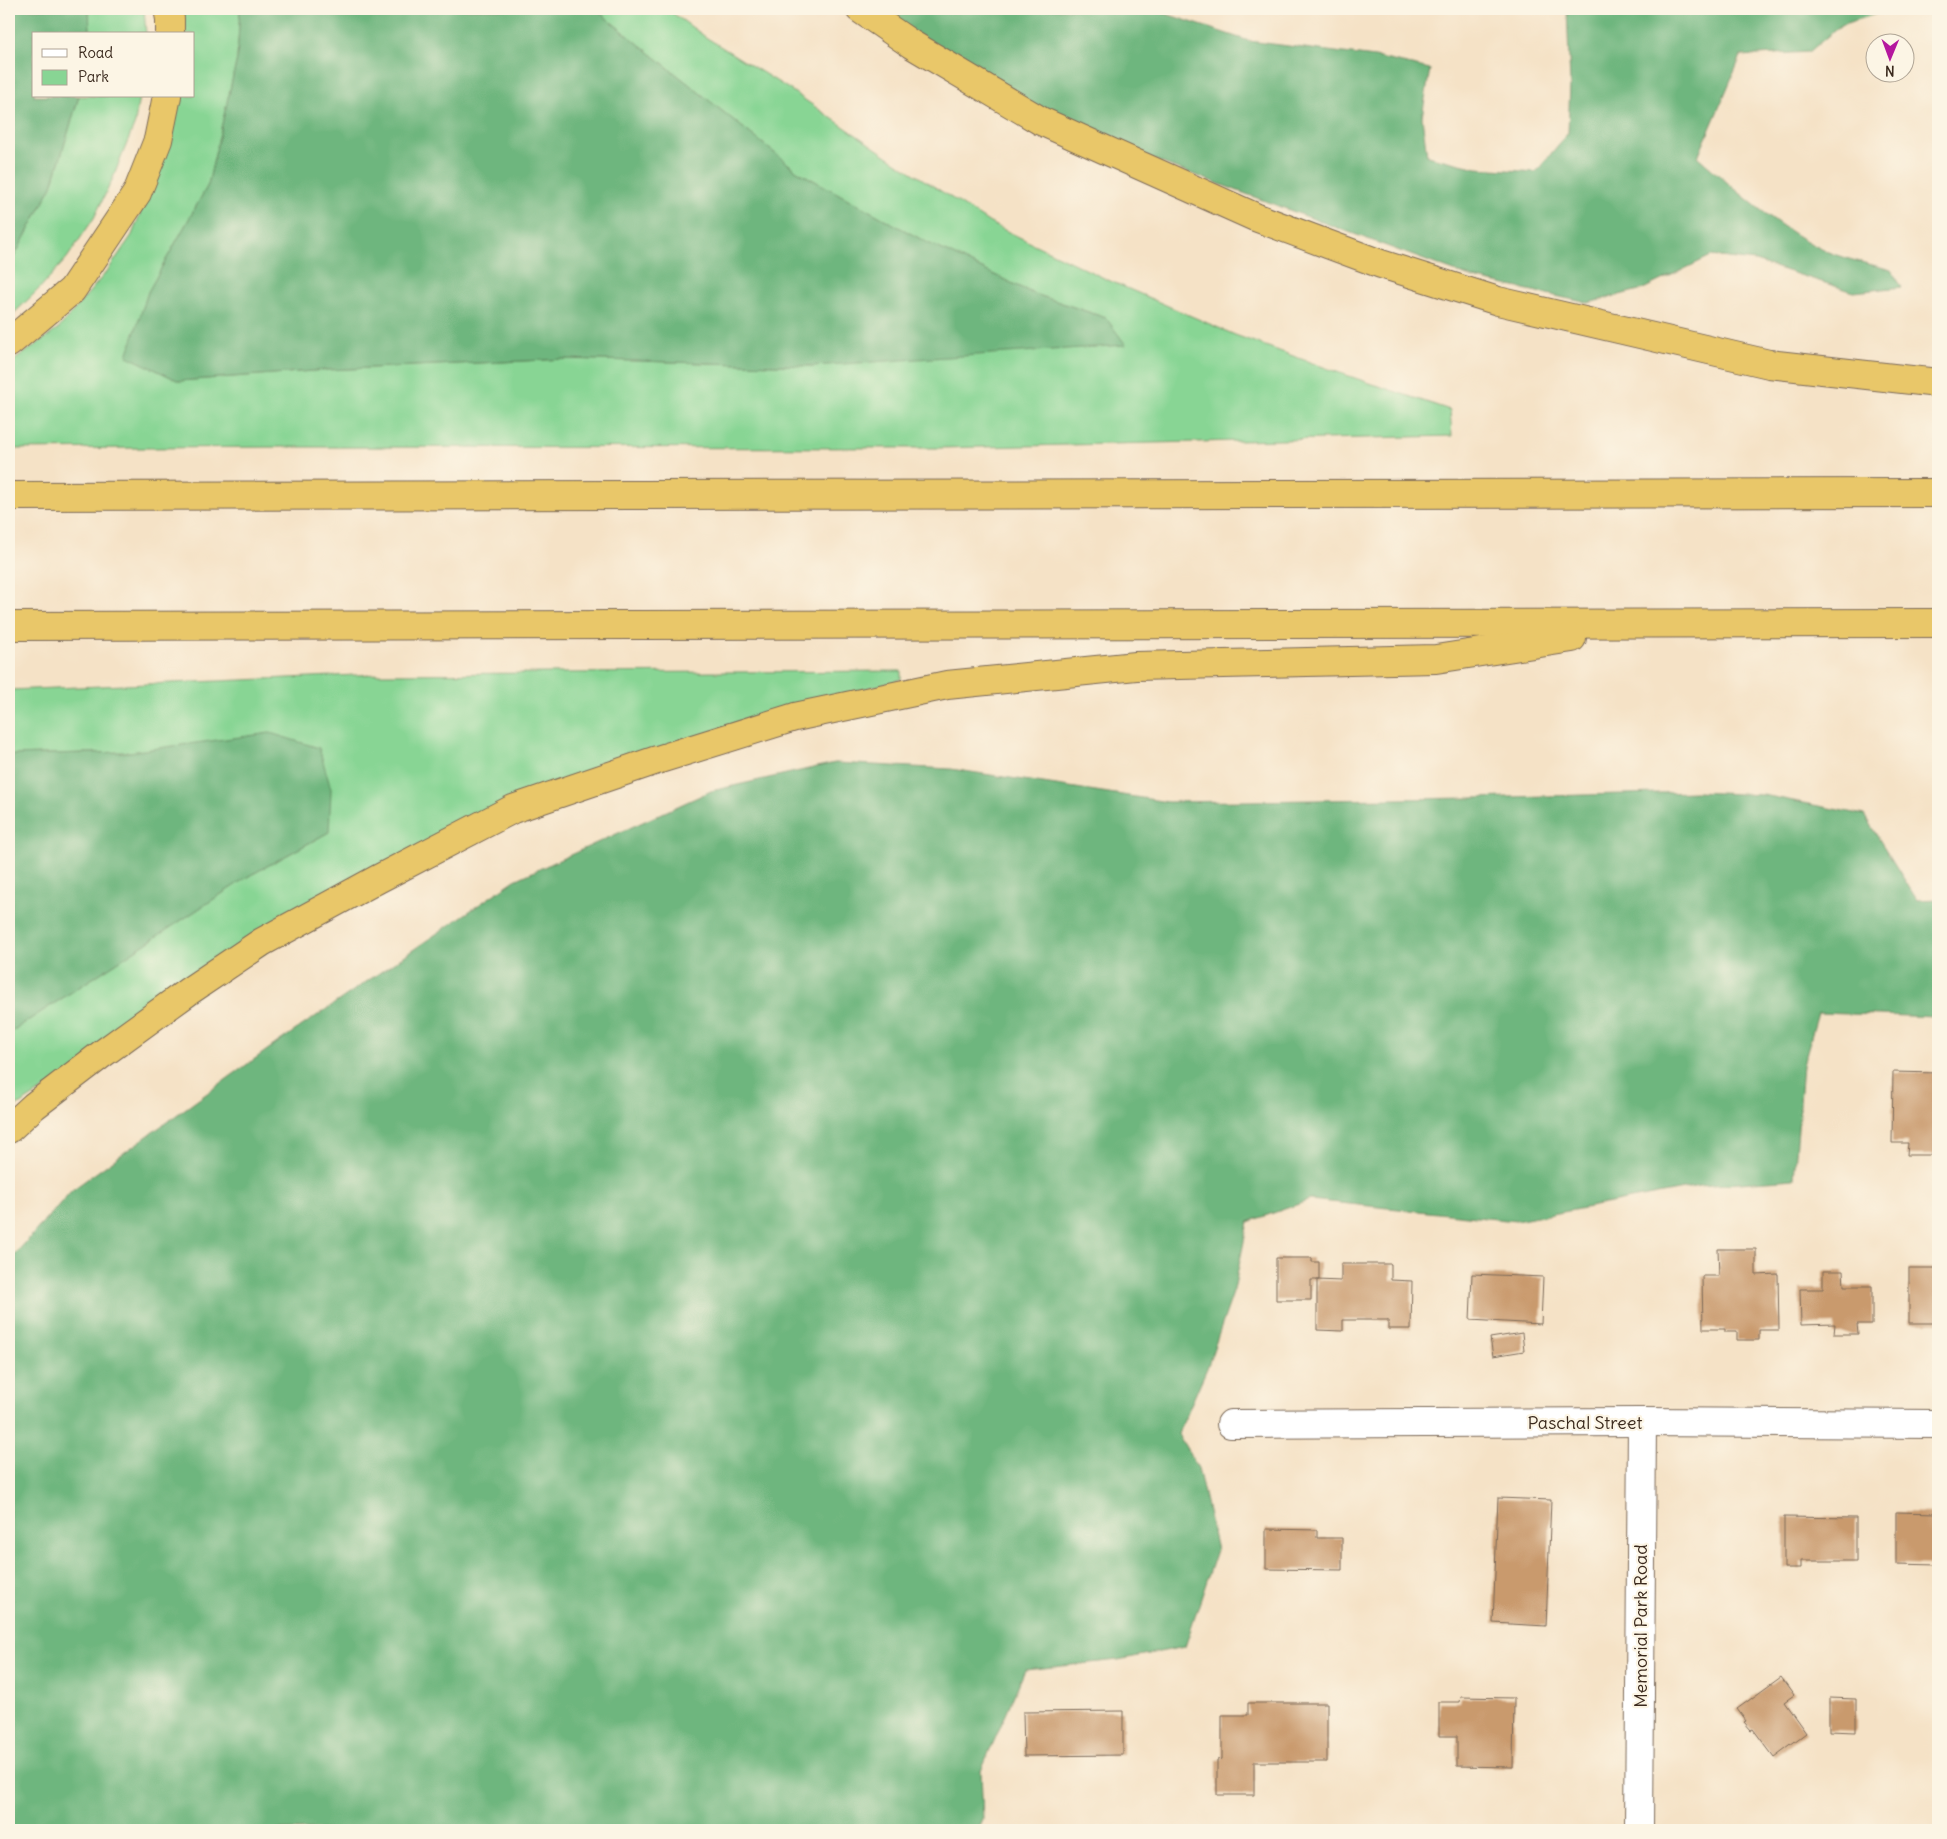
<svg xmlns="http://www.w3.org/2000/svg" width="1947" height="1839" font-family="Delius,sans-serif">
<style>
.green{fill:#88d594;stroke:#628059}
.forest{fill:#6eb67e;stroke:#54704e}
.building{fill:#c99a6d}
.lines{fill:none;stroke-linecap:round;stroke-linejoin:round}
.street-casing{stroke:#7c6a59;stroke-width:30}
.highway-casing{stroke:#7c6a59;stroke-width:30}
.street{stroke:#fff;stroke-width:28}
.highway{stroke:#e9c769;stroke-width:28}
.labels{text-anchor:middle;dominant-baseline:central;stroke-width:4.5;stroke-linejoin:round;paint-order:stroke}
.street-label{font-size:18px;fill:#3b2a1e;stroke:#fcf5e5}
</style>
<rect width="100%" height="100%" fill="#fcf5e5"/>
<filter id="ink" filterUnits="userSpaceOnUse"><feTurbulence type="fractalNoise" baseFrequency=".02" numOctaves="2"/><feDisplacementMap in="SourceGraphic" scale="10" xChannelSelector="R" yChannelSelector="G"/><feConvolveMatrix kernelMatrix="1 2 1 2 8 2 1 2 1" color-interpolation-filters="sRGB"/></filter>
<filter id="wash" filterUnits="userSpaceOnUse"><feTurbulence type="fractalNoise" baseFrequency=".0096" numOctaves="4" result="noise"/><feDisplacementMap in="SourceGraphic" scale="20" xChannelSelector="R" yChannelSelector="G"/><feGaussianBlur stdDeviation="1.12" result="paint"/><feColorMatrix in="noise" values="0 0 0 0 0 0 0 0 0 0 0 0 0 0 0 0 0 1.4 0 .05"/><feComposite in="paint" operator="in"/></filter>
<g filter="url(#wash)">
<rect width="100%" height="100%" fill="#f5e2c6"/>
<g class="green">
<polygon points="89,9 144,9 146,34 90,34"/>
<polygon points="179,9 240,9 237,59 208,185 148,292 128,356 179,381 326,370 566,359 812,366 1106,318 1032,293 926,242 797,171 595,9 667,9 707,38 789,89 887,156 990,223 1108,280 1235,335 1340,373 1450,410 1452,436 939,448 286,447 9,449 9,364 58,329 108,270 132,235 158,167 176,96 194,96 194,34 180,34"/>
<polygon points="79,96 139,96 135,123 113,178 94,218 67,258 38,290 9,318 9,263 12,261 52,186"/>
<polygon points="901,671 901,679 893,682 817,700 508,803 9,1111 9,1033 249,876 329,832 129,752 9,755 9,690 380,674"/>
</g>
<g class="forest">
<polygon points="9,9 89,9 90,34 34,34 34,96 79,96 52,186 12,261 9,263"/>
<polygon points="240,9 595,9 797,171 926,242 1032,293 1106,318 1126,345 812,366 566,359 326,370 179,381 127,356 148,292 208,185 237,59"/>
<path d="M883,9H1151L1249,41L1375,57L1430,69L1422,117L1427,156L1477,168L1536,172L1568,133L1570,84L1567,9H1892L1841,25L1809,52L1741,56L1698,157C1737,191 1781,231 1828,252C1848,260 1871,264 1891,270L1902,287L1854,292L1755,261L1711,256L1643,289L1588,303L1473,278L1138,154L991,89Z"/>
<polygon points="270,733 319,748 331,789 329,832 249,876 9,1033 9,755 129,752"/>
<polygon points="835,763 951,769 1168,802 1472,798 1696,792 1763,795 1864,815 1917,900 1938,899 1938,1017 1818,1013 1803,1065 1794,1179 1699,1186 1516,1221 1310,1200 1248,1222 1234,1290 1207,1368 1178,1434 1198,1468 1217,1550 1185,1647 1118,1660 1025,1670 981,1771 983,1819 978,1830 9,1830 9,1261 72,1190 277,1043 515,880 711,791"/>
</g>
<g id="blocks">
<g class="building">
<polygon points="1893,1072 1938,1073 1938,1155 1907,1155 1908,1143 1892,1143"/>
<polygon points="1718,1249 1756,1249 1756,1275 1778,1274 1779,1330 1759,1330 1759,1340 1737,1340 1737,1332 1725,1332 1725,1329 1703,1329 1702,1276 1719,1276"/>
<polygon points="1276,1258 1312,1258 1312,1262 1319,1262 1319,1280 1311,1280 1311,1300 1276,1300"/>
<polygon points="1341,1264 1391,1264 1391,1280 1412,1281 1411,1329 1388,1329 1388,1320 1343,1320 1343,1331 1317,1330 1317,1280 1341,1281"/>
<rect x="1909" y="1268" width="29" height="55"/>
<polygon points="1823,1271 1843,1271 1844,1286 1872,1286 1872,1324 1857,1324 1858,1334 1834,1334 1835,1324 1801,1325 1800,1289 1823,1289"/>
<polygon points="1472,1274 1543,1277 1541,1324 1470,1320"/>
<polygon points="1522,1333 1524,1351 1493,1356 1490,1338"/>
<polygon points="1498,1498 1551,1500 1546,1626 1493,1623"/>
<polygon points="1896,1512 1938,1513 1938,1565 1896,1564"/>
<polygon points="1784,1517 1856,1518 1856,1561 1801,1561 1801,1568 1784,1568"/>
<polygon points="1266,1529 1317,1530 1317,1538 1342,1538 1342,1570 1266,1569"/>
<polygon points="1781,1677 1794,1695 1784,1702 1806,1733 1774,1757 1753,1729 1751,1730 1744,1722 1746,1721 1737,1709"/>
<polygon points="1461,1697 1514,1698 1513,1767 1457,1766 1457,1736 1439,1736 1439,1702 1460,1702"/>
<polygon points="1829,1698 1856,1699 1856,1732 1829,1731"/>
<polygon points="1248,1703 1327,1703 1327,1762 1254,1762 1254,1795 1217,1795 1217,1760 1222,1759 1222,1715 1248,1715"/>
<polygon points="1123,1711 1123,1755 1024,1756 1023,1712"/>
</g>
</g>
</g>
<g filter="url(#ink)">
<use href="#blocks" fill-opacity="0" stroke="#7c6a59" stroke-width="1"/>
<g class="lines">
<g class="street-casing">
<g id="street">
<polyline points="1231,1424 1642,1422 1938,1424"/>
<polyline points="1639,1830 1642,1422"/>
</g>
</g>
<g class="highway-casing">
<g id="highway">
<polyline points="168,9 170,19 170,34"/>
<polyline points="860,9 911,44 1041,121 1255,217 1381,264 1498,301 1769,364 1938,383"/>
<polyline points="9,343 72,290 137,193 158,140 167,96"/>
<polyline points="9,496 1938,493"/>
<polyline points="9,626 1938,623"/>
<polyline points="9,1129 34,1106 102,1054 189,991 262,942 378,879 513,809 657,760 795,717 947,685 1136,666 1436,659 1572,638"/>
</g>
</g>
<use href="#street" class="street"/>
<use href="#highway" class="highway"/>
</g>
</g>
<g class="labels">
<g class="street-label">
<text x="1585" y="1422">Paschal Street</text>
<text transform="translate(1640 1626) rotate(-90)">Memorial Park Road</text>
</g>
</g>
<rect width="1947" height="1839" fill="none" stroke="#fcf5e5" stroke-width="30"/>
<rect x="32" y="32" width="162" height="65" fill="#fcf5e5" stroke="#afa495"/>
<rect x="42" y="49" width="25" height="8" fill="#ffffff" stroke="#afa495"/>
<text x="78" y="58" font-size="15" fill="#3b2a1e">Road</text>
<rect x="42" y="70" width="25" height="15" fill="#88d594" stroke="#afa495"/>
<text x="78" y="82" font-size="15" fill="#3b2a1e">Park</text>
<g transform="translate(1890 58) rotate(181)"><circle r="24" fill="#fcf5e5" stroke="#afa495"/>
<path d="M0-4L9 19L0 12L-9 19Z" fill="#b5179e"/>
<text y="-8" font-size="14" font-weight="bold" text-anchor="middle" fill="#3b2a1e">N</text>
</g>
</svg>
